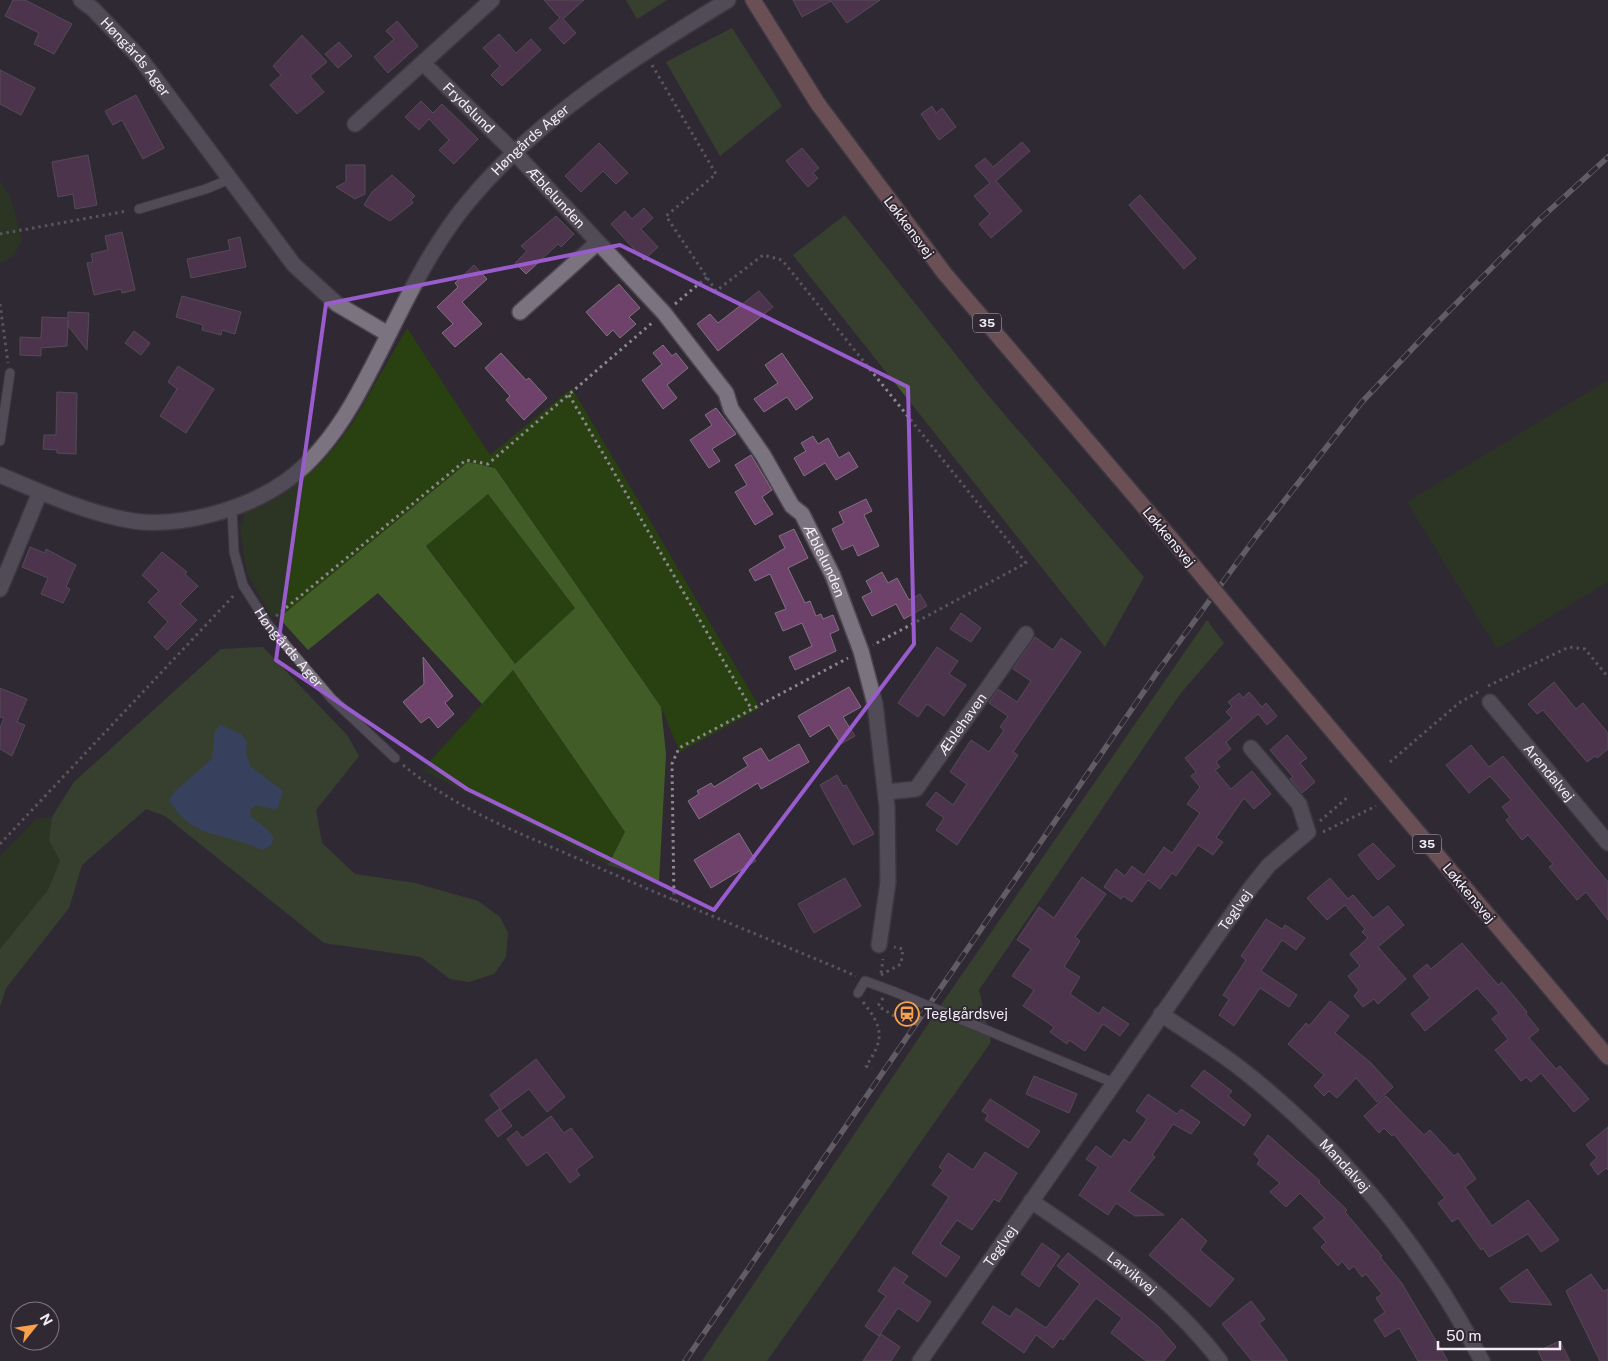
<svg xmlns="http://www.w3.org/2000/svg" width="1608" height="1361" font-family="'Public Sans',sans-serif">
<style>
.green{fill:#294011}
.forest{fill:#425c28;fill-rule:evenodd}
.water{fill:#425e8e}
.building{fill:#6f426b;stroke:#7f737e}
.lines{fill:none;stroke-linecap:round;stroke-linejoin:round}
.lane-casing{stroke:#4c4750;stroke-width:11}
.street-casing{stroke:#4c4750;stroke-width:18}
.primary-casing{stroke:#4c4750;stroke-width:18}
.path{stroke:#8d8790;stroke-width:3;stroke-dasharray:2.5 4;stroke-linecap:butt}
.lane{stroke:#7b7380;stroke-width:9}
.street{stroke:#7b7380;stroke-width:15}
.primary{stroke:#b27e7b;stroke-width:15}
.rail-casing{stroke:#9f99a1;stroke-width:5.5}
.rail{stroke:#302934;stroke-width:4;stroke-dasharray:11;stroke-linecap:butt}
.lane-bridge-casing{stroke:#4c4750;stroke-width:11;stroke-linecap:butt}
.primary-bridge-casing{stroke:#4c4750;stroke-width:18;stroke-linecap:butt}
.lane-bridge{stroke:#7b7380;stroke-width:9}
.primary-bridge{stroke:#b27e7b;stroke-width:15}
.marked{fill:none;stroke:#995ccc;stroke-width:4;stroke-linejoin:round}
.labels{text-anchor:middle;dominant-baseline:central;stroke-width:4;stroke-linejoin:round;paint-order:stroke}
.shield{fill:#302934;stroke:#b8b2ba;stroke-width:1}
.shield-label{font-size:12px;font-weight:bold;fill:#f2edf4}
.street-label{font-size:14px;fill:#f2edf4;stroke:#302934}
.poi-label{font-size:14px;fill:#f2edf4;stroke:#302934;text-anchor:start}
</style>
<rect width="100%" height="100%" fill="#302934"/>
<g class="green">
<polygon points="0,181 11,199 22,239 15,254 2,263 0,263"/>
<polygon points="407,328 490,455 572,388 760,708 680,752 661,707 495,468 468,462 280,618 271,616 247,573 240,527 245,513 279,496 315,469 335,447 352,424"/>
<polygon points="1608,380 1608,582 1497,649 1407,502"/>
<polygon points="488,494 575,608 515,665 426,545"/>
<polygon points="513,670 625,832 608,865 422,770"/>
<polygon points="52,817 49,840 60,861 48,890 0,949 0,856 36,819"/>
</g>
<g class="forest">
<polygon points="626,0 667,0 637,19"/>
<polygon points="732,28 782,106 720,156 666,62"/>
<polygon points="845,215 987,394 1144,577 1105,647 793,255"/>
<path d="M468,462L495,468L661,707L666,754L659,881L608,865L625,832L513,670L482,704L378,593L308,650L279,618ZM488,494L575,608L515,664L426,546Z"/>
<polygon points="1207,620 1224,643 1180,694 979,990 991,1042 767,1361 702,1361 945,999"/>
<polygon points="263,647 347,735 359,756 316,810 322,843 355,874 415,883 478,901 500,917 508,933 506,957 494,974 469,982 450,979 421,957 324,943 165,816 146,809 82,865 69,908 6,988 0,1007 0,949 48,890 60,861 49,840 52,817 74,782 221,649"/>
</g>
<path class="water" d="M221,725L241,734L247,742L246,754L250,766L283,791L278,807L274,809L256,805L251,809L250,815C258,824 268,827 274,838L270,846L262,850C225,831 195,842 169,800L174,792L212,759L215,731Z"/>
<g class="building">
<polygon points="13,0 25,0 72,24 54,54 34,44 39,33 5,16"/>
<polygon points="544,0 584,0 563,19 576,33 564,44 549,28 560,18"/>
<polygon points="793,0 880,0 847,23 831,1 802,17"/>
<polygon points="397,21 418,46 388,73 374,57 394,39 386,31"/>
<polygon points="499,34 516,53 531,39 541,50 502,86 491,75 500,66 483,48"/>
<polygon points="302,35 327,62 310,76 324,92 297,114 270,85 281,75 273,66"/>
<polygon points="339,42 352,56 338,68 325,54"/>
<polygon points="0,70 35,88 21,115 0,104"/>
<polygon points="136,95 164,148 143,159 122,120 113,125 105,111"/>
<polygon points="421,101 433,113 442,104 478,139 454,164 439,150 449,140 429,119 419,130 405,117"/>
<polygon points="932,106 936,113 942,108 956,127 939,140 921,114"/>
<polygon points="1022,142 1030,151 996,181 1022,211 991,238 979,224 990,214 974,196 990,183 975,166 985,158 993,167"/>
<polygon points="599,143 628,173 616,184 603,171 581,192 565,176"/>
<polygon points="802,148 819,168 813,173 818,178 808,187 786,161"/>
<polygon points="88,155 97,205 75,209 73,194 58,197 52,162"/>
<polygon points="346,165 365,165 365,194 355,199 336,187 346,182"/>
<polygon points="392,175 415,196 411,200 413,203 390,221 364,205 372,192"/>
<polygon points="1140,195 1196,258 1184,269 1129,205"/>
<polygon points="644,208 653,218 641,229 658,247 644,260 611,224 625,211 632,219"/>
<polygon points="556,216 574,234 561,247 558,244 526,274 515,263 527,251 521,246"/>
<polygon points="122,232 135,290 122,293 121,289 94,295 87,263 93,262 91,254 108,250 105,236"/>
<polygon points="240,237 246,267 191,278 187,259 230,250 228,240"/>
<polygon points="474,265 487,279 462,302 482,324 455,347 442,333 453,324 437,307 458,287 455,283"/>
<polygon points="619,284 640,308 629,317 636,324 620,338 613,330 607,336 586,312"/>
<polygon points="759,291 773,307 718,351 697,324 710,314 718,323"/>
<polygon points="182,296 241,312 235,334 222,330 221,335 202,330 203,325 176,317"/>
<polygon points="68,312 89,313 87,350 68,326 68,320 67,346 41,348 41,356 20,355 20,337 41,338 42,317 68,318"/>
<polygon points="134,331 150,343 141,355 125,343"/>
<polygon points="663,345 672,356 676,353 688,368 667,385 677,398 663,409 642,380 662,364 653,353"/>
<polygon points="501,353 526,380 529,378 547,398 524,420 506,400 510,396 485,368"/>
<polygon points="782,353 813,398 796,410 787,397 764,412 754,399 778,383 765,365"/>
<polygon points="178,366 214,389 186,433 160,416 177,389 168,382"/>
<polygon points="57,392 77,393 76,454 57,453 57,450 43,449 44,435 56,435"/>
<polygon points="716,408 736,434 712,449 720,461 709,468 690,440 712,425 705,415"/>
<polygon points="813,436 818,444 828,438 839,458 849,452 858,467 836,480 825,463 804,476 794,458 806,451 801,443"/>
<polygon points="751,455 772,490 762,497 773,514 755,525 735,492 747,485 735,465"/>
<polygon points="866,499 872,511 864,515 879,546 858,556 853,545 842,550 832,529 844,523 839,512"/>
<polygon points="794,529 808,558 788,568 805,603 810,601 816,616 821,614 823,619 833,615 839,630 830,634 836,651 795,670 789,657 812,646 802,623 783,631 775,613 786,609 770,574 755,581 749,570 785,548 779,536"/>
<polygon points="30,547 45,553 46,549 76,565 66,587 70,589 63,603 41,594 48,578 22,567"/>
<polygon points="162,552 187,572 185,574 198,586 180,604 197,620 167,650 154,637 168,622 148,602 159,591 142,575"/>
<polygon points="882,572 888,583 897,578 909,600 920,594 927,606 904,619 896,604 872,616 862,597 872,592 866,581"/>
<polygon points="961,613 981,628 971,642 950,629"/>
<polygon points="1035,637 1053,650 1061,638 1081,652 1013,752 1018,755 957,845 936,830 944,818 926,805 936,792 953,805 967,784 950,772 971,740 989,752 1004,730 1000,727 1008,716 989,703 998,689 1017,702 1031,681 1013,669"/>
<polygon points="937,647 958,661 949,674 966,685 944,716 927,704 918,717 898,703"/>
<polygon points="423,657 453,696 445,703 454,714 438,728 429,717 421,723 403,702 424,684"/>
<polygon points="1554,682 1576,709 1583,703 1608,733 1608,749 1597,758 1595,756 1587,762 1543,710 1537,714 1528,704"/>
<polygon points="849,687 861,707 843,717 855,736 841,744 829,725 810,737 798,716"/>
<polygon points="0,688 27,699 17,722 25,725 12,756 0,749 0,728 4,718 0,717"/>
<polygon points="1249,692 1262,707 1266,703 1277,716 1267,725 1258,714 1226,742 1231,749 1216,762 1220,767 1215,770 1231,789 1252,771 1271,794 1254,809 1244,798 1216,838 1223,842 1213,855 1198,845 1176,876 1172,873 1160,889 1148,880 1132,902 1123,896 1121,899 1104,887 1116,869 1125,876 1132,866 1144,875 1164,847 1172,853 1200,813 1187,804 1200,787 1191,776 1196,772 1185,758 1232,718 1226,712 1232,706 1228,702 1239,693 1243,698"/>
<polygon points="1287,735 1307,758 1300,763 1315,782 1302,793 1290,779 1293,777 1270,750"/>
<polygon points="799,744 809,762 761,789 758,783 699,819 688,801 699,794 697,791 711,783 714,787 748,766 743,758 761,748 769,761"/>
<polygon points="1471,745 1489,767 1503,756 1608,882 1608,920 1586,892 1577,900 1549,867 1553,864 1528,835 1522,840 1506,820 1510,817 1502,807 1511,800 1490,776 1469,793 1446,765"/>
<polygon points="837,775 843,786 846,785 874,834 853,845 820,785"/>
<polygon points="739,833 756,861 711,888 694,860"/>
<polygon points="1373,843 1395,866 1378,880 1358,855"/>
<polygon points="1082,877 1106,894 1075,937 1080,941 1064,967 1080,977 1070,994 1099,1014 1103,1007 1129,1024 1120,1036 1103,1024 1085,1051 1069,1040 1067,1044 1050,1032 1054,1027 1023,1006 1034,990 1012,976 1031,949 1017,940 1039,907 1054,918"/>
<polygon points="845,878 861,906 814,933 798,904"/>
<polygon points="1330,878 1348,899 1353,895 1373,918 1388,906 1404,925 1378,947 1406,979 1378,1004 1374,999 1363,1007 1354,996 1359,990 1348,976 1360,966 1350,954 1368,938 1362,932 1365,929 1345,905 1327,920 1307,898"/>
<polygon points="1266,919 1282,929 1285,925 1305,938 1296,950 1282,940 1261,971 1297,995 1289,1007 1260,988 1234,1026 1219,1015 1229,999 1223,995 1246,960 1241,956"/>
<polygon points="1462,943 1498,985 1502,982 1527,1012 1526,1014 1539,1030 1529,1038 1556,1069 1560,1066 1589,1099 1574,1112 1541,1073 1531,1082 1526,1077 1521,1081 1495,1050 1508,1039 1492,1019 1499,1013 1477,988 1425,1031 1411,1014 1430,998 1413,976 1427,964 1431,969"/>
<polygon points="1330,1001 1349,1016 1335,1033 1371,1063 1393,1087 1377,1102 1356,1078 1337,1098 1329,1091 1324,1096 1314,1086 1324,1075 1288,1044 1306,1023 1309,1026"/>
<polygon points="536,1059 565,1097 547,1112 529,1089 501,1110 490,1095"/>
<polygon points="1204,1070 1232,1091 1228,1096 1251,1115 1244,1126 1191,1086"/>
<polygon points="1034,1076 1077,1094 1069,1113 1026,1094"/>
<polygon points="1148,1094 1177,1114 1181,1109 1200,1122 1191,1134 1173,1124 1152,1155 1155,1157 1129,1191 1164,1215 1135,1216 1116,1203 1108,1215 1079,1195 1098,1167 1086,1159 1096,1146 1111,1157 1124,1139 1130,1143 1147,1119 1136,1111"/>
<polygon points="1386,1096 1424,1135 1430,1130 1454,1156 1458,1153 1476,1179 1465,1187 1492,1226 1528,1200 1559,1240 1541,1252 1528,1234 1489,1257 1483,1248 1481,1250 1458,1218 1452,1222 1438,1203 1445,1198 1394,1134 1392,1136 1384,1128 1379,1133 1364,1116"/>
<polygon points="990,1099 1040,1131 1028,1148 985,1120 988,1115 982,1111"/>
<polygon points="499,1109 512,1126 498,1137 485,1120"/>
<polygon points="551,1116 564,1133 571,1128 593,1157 576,1170 580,1175 570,1183 547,1152 527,1166 507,1139 517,1131 522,1138"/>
<polygon points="1608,1127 1608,1170 1606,1168 1598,1175 1590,1164 1597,1158 1586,1145"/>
<polygon points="1268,1135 1320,1181 1319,1183 1347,1210 1345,1212 1382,1256 1380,1257 1401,1282 1448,1361 1418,1361 1399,1328 1385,1337 1374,1320 1385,1312 1376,1298 1382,1294 1366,1274 1362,1277 1354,1266 1349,1270 1342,1261 1338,1266 1321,1247 1326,1242 1313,1228 1325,1218 1300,1193 1286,1207 1270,1192 1280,1183 1257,1164 1260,1160 1254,1154"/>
<polygon points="985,1152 1017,1173 999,1202 994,1199 972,1230 957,1220 940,1244 960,1257 946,1277 912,1253 949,1197 932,1185 943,1170 939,1167 948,1153 973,1170"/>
<polygon points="1182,1218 1207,1241 1200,1250 1234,1279 1210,1307 1149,1255"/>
<polygon points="1042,1243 1060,1256 1039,1287 1021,1274"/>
<polygon points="1068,1253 1158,1326 1176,1347 1164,1361 1146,1361 1111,1333 1122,1318 1096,1298 1063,1340 1060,1338 1053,1348 1036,1335 1024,1353 982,1323 993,1306 1010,1317 1016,1308 1046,1328 1080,1284 1057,1266"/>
<polygon points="894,1267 908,1276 903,1283 931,1302 918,1322 898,1308 879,1336 865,1326 886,1296 878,1291"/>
<polygon points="1527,1269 1552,1305 1510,1302 1500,1288"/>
<polygon points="1591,1274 1603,1291 1608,1289 1608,1361 1600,1361 1566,1291"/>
<polygon points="1251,1301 1265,1319 1259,1323 1288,1361 1252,1361 1222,1324"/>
<polygon points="881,1334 900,1347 891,1361 863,1361"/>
<polygon points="1560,1341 1570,1361 1543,1361 1538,1351"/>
</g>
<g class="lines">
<g class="lane-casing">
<g id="lane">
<polyline points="139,209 206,189 230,179"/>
<polyline points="0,441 10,373"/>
<path id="s1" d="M232,509L234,552L243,585L267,623L331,698L395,758"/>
<polyline points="858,993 865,981 895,992"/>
<polyline points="955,1017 1114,1083"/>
</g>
</g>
<g class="street-casing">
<g id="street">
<path id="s2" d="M81,0L93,9L140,58L294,265L337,304L388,334"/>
<path id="s3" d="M423,63L514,152L664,313L726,393L731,409L763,455L792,506L802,514L833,576L861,651L875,704L887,807L888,882L879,945"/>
<polyline points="355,124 492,0"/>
<polyline points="520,312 597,243"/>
<path id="s4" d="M0,475C43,493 86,513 133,521C180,528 247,509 286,481C313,462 335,433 352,404C391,337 418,262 468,202C539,116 634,58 728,0"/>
<polyline points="0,589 40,492"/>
<path id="s5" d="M1490,702L1608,843"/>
<path id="s6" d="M886,792L916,789L1026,634"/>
<path id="s7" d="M1161,1014C1189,1033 1219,1051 1245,1072C1344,1151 1424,1249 1482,1361"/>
<path id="s8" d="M1031,1201C1102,1249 1167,1292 1220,1361"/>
<path id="s9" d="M920,1361L1249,890L1269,865L1308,832L1299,804L1251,748"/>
</g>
</g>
<g class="primary-casing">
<g id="primary">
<polyline points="753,0 818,104 945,274 1169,536"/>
<polyline points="1247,630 1608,1057"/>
</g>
</g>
<g class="path">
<polyline points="652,65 716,174 666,216 716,291 763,255 782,260 1026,563 873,645"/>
<polyline points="0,234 127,211"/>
<polyline points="0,304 8,363"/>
<polyline points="675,304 707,277"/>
<polyline points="569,395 752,710"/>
<polyline points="276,616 466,460 488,464 653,322"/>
<polyline points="1488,686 1569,647 1585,649 1608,677"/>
<polyline points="1390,762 1459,703 1478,692"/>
<path d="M403,765C456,809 517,832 579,859C671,900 764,937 856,976"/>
<polyline points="1320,821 1349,796"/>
<polyline points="1323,832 1376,806"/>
<polyline points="0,844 236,593"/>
<polyline points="674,901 672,764 679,748 848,658"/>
<polyline points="881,973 883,959"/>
<polyline points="881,975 901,964 903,949 894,947"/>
<polyline points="883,998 878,1006 904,1022"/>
<path d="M863,1002C883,1027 885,1039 866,1066L872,1069"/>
</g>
<use href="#lane" class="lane"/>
<use href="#street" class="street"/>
<use href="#primary" class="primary"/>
<g class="rail-casing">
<polyline id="rail" points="685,1361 1158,671 1255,538 1362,402 1429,331 1541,218 1608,157"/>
</g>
<use href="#rail" class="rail"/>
<g class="lane-bridge-casing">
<polyline id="lane-bridge" points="895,992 955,1017"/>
</g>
<g class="primary-bridge-casing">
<polyline id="primary-bridge" points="1169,536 1247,630"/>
</g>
<use href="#lane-bridge" class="lane-bridge"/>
<use href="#primary-bridge" class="primary-bridge"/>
</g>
<path d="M0 0H1608V1361H0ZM620,245L908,387L914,644L714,910L467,789L276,660L326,304Z" fill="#302934" fill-opacity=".55" fill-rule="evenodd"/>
<path class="marked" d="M620,245L908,387L914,644L714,910L467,789L276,660L326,304Z"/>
<defs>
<g id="station-ring" transform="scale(1.25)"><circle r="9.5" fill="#302934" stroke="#f8a14a" stroke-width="1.5"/><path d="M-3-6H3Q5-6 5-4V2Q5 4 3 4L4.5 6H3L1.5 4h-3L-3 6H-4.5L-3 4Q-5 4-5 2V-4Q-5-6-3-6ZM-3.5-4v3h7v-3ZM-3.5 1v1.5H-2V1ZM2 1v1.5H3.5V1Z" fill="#f8a14a"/></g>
</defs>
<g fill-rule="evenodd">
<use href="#station-ring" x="907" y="1014"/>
</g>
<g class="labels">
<g class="shield">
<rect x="973" y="313.5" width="28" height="19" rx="4"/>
<rect x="1413" y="834.5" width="28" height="19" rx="4"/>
</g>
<g class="shield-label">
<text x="987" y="323">35</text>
<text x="1427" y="844">35</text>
</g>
<g class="street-label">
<text stroke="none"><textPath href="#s2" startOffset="79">Høngårds Ager</textPath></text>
<text stroke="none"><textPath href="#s3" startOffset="64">Frydslund</textPath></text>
<text stroke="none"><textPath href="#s4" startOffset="726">Høngårds Ager</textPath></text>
<text stroke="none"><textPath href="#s3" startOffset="189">Æblelunden</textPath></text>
<text transform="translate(909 227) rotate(53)">Løkkensvej</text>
<text transform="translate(1169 537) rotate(50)">Løkkensvej</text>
<text stroke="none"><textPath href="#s3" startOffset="645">Æblelunden</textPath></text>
<text stroke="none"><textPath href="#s1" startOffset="155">Høngårds Ager</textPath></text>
<text stroke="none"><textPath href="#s6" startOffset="110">Æblehaven</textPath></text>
<text stroke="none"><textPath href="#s5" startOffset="92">Arendalvej</textPath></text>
<text transform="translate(1469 893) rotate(50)">Løkkensvej</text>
<text stroke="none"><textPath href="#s9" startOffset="550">Teglvej</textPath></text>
<text stroke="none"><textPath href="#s7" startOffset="239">Mandalvej</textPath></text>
<text stroke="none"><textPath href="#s9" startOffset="140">Teglvej</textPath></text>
<text stroke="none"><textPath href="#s8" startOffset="124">Larvikvej</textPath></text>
</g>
<g class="poi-label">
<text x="924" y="1014">Teglgårdsvej</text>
</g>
</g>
<g transform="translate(35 1326) rotate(60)"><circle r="24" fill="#302934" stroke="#7e7781"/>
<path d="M0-4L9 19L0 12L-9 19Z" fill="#f8a14a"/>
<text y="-8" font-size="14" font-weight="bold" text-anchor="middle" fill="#f2edf4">N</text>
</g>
<path d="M1438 1341v8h122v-8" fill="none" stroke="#f2edf4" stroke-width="2.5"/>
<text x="1446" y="1341" font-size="15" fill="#f2edf4" stroke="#302934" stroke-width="4" paint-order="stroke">50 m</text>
</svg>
